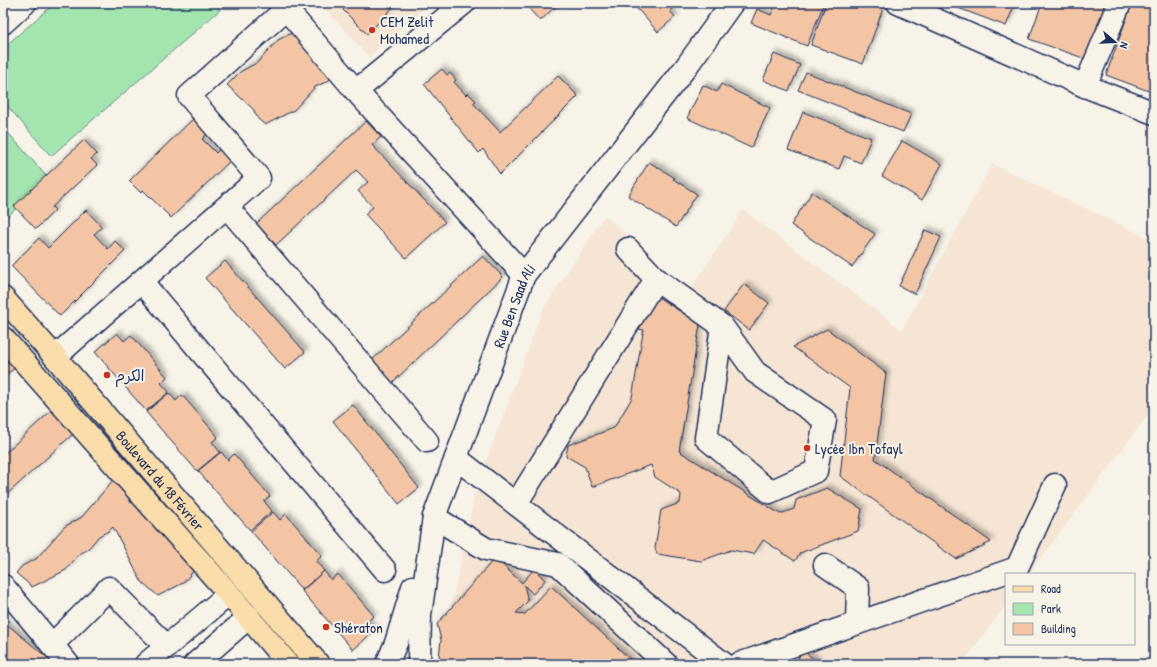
<svg xmlns="http://www.w3.org/2000/svg" width="1157" height="667" font-family="'Patrick Hand','Playpen Sans Arabic',sans-serif">
<style>
.built{fill:#f6e5d4}
.green{fill:#a4e5af;stroke:#608a86}
.building{fill:#f4c5a4;stroke:#1b2f5e;filter:url(#shadow)}
.lines{fill:none;stroke-linecap:round;stroke-linejoin:round}
.minor-casing{stroke:#1b2f5e;stroke-width:25}
.major-casing{stroke:#1b2f5e;stroke-width:25}
.minor{stroke:#f7f3e8;stroke-width:22}
.major{stroke:#faddab;stroke-width:22}
.poi-dot{fill:#c8321e;stroke:#f7f3e8;stroke-width:1.5}
.labels{text-anchor:middle;dominant-baseline:central;stroke-width:4;stroke-linejoin:round;paint-order:stroke}
.poi-label{font-size:15px;fill:#1b2f5e;stroke:#f7f3e8;text-anchor:start}
.street-label{font-size:15px;fill:#1b2f5e;stroke:#f7f3e8}
</style>
<defs>
<filter id="shadow"><feDropShadow dx="3.5" dy="-3.5" stdDeviation="2" flood-color="#0004"/></filter>
</defs>
<rect width="100%" height="100%" fill="#f7f3e8"/>
<filter id="ink" filterUnits="userSpaceOnUse"><feTurbulence type="fractalNoise" baseFrequency=".025" numOctaves="2"/><feDisplacementMap in="SourceGraphic" scale="8" xChannelSelector="R" yChannelSelector="G"/><feConvolveMatrix kernelMatrix="1 2 1 2 8 2 1 2 1" color-interpolation-filters="sRGB"/></filter>
<g filter="url(#ink)">
<g class="built">
<polygon points="320,3 430,3 369,57"/>
<polygon points="992,164 1154,241 1154,407 1029,574 1006,574 1006,605 962,664 448,664 451,608 476,488 543,309 605,215 689,292 743,210 902,330"/>
</g>
<g class="green">
<polygon points="55,3 214,3 220,10 51,156 3,101 3,48"/>
<polygon points="3,127 48,178 3,221"/>
</g>
<g class="building">
<polygon points="349,3 397,3 367,34 343,10"/>
<polygon points="524,3 559,3 540,21"/>
<polygon points="632,3 668,3 672,9 670,11 675,17 658,32"/>
<polygon points="776,3 824,3 807,46 751,23 757,9 771,15"/>
<polygon points="826,3 885,3 863,64 811,45"/>
<polygon points="960,3 1015,3 1006,26 958,8"/>
<polygon points="1042,3 1105,3 1086,59 1029,39"/>
<polygon points="1132,3 1143,3 1154,7 1154,93 1106,75"/>
<polygon points="296,31 337,71 328,81 315,87 294,110 265,125 258,119 253,109 227,85 240,72 258,62 278,40"/>
<polygon points="774,54 800,65 789,91 763,80"/>
<polygon points="442,69 447,75 450,73 456,80 454,82 466,95 468,93 476,101 473,103 500,132 558,76 578,96 500,174 483,149 479,153 424,84"/>
<polygon points="806,72 911,114 903,132 798,90"/>
<polygon points="721,84 770,108 751,148 687,118 703,85 717,92"/>
<polygon points="803,112 871,138 861,163 844,156 839,169 788,150"/>
<polygon points="194,118 208,133 202,139 216,153 223,146 234,157 171,218 143,190 141,193 129,181"/>
<polygon points="366,121 381,137 372,145 445,222 406,258 365,214 373,207 358,191 368,182 356,170 276,245 256,224"/>
<polygon points="84,140 97,154 91,159 97,165 52,207 55,210 36,229 14,206"/>
<polygon points="902,141 942,164 922,200 882,176"/>
<polygon points="649,162 675,178 673,179 697,194 676,227 628,196"/>
<polygon points="812,192 875,234 852,267 791,225"/>
<polygon points="86,210 102,227 94,234 108,249 115,241 125,251 60,316 11,266 39,238 48,248"/>
<polygon points="925,230 941,237 915,294 899,286"/>
<polygon points="483,256 503,277 392,383 371,361"/>
<polygon points="225,261 305,352 285,369 205,278"/>
<polygon points="744,284 769,303 749,330 724,311"/>
<polygon points="653,294 700,324 679,451 780,514 794,509 796,500 827,488 862,509 858,531 800,553 795,561 763,540 754,554 731,550 701,561 657,554 655,548 661,510 680,503 681,494 655,477 651,465 592,487 585,467 566,456 568,445 614,428 632,398 643,333 644,330 632,328"/>
<polygon points="827,329 886,373 875,459 991,542 956,559 840,476 850,388 793,347"/>
<polygon points="117,333 124,341 131,335 167,377 161,383 169,392 146,411 95,352"/>
<polygon points="3,351 16,367 3,377"/>
<polygon points="169,393 176,401 182,395 218,437 212,442 220,452 197,471 146,412"/>
<polygon points="353,405 419,488 399,504 333,421"/>
<polygon points="52,410 74,433 3,498 3,455"/>
<polygon points="221,452 228,460 234,454 270,496 264,501 272,511 250,530 198,471"/>
<polygon points="114,479 122,486 131,503 137,500 196,568 183,583 158,596 141,581 113,527 109,531 99,536 87,550 79,554 66,570 32,587 16,573 22,566 36,559 64,527 82,517"/>
<polygon points="273,512 280,520 286,514 322,556 316,561 324,571 302,590 251,531"/>
<polygon points="495,558 522,583 534,569 545,580 533,594 524,585 528,601 516,613 525,614 551,586 632,661 629,664 445,664 446,663 439,657 441,640 437,624"/>
<polygon points="324,571 331,580 338,574 374,616 367,621 375,630 353,650 302,591"/>
<polygon points="3,621 55,664 3,664"/>
<polygon points="803,651 821,664 794,664"/>
</g>
<g class="lines">
<g class="minor-casing">
<g id="minor">
<polyline points="281,3 356,91 524,275"/>
<polyline points="898,3 1085,86 1154,113"/>
<polyline points="3,23 25,3"/>
<polyline points="1085,86 1120,3"/>
<polyline points="356,91 464,3"/>
<polyline points="227,207 427,441"/>
<polyline points="656,279 722,326 706,438 770,492 816,471 825,420 755,372 722,326"/>
<polyline points="142,282 385,570"/>
<polyline points="55,357 259,178 189,96 286,9"/>
<polyline points="456,458 724,664"/>
<polyline points="516,504 656,279 628,249"/>
<polyline points="434,517 486,549 558,564 666,664"/>
<polyline points="825,565 858,588 857,623"/>
<polyline points="3,586 68,664"/>
<polyline points="52,645 109,588 166,646"/>
<polyline points="146,664 229,594"/>
<polyline points="195,664 249,617"/>
<polyline points="387,664 396,643 413,587"/>
<path id="s1" d="M419,664L420,615L434,517L524,275L686,67L732,3"/>
<polyline points="739,664 1017,568 1055,485"/>
</g>
</g>
<g class="major-casing">
<g id="major">
<path id="s2" d="M3,298L55,357L318,664"/>
<polyline points="3,338 229,594 288,664"/>
</g>
</g>
<use href="#minor" class="minor"/>
<use href="#major" class="major"/>
</g>
</g>
<g class="poi-dot">
<circle cx="372" cy="30" r="4"/>
<circle cx="107" cy="375" r="4"/>
<circle cx="807" cy="448" r="4"/>
<circle cx="326" cy="627" r="4"/>
</g>
<g class="labels">
<g class="poi-label">
<text x="380" y="21">CEM Zelit<tspan x="380" dy="17">Mohamed</tspan></text>
<text x="115" y="375">الكرم</text>
<text x="815" y="448">Lycée Ibn Tofayl</text>
<text x="334" y="627">Shératon</text>
</g>
<g class="street-label">
<text stroke="none"><textPath href="#s1" startOffset="374">Rue Ben Saad Ali</textPath></text>
<text stroke="none"><textPath href="#s2" startOffset="241">Boulevard du 18 Février</textPath></text>
</g>
</g>
<rect width="1157" height="667" fill="none" stroke="#f7f3e8" stroke-width="16"/>
<rect x="8" y="8" width="1141" height="651" fill="none" stroke="#1b2f5e" stroke-width="1.5" filter="url(#ink)"/>
<rect x="1005" y="573" width="130" height="72" fill="#f7f3e8" stroke="#9fa5b1"/>
<rect x="1013" y="586" width="20" height="6" fill="#faddab" stroke="#9fa5b1"/>
<text x="1041" y="593" font-size="12" fill="#1b2f5e">Road</text>
<rect x="1013" y="603" width="20" height="12" fill="#a4e5af" stroke="#9fa5b1"/>
<text x="1041" y="613" font-size="12" fill="#1b2f5e">Park</text>
<rect x="1013" y="623" width="20" height="12" fill="#f4c5a4" stroke="#9fa5b1"/>
<text x="1041" y="633" font-size="12" fill="#1b2f5e">Building</text>
<g transform="translate(1115 42) rotate(109)" stroke="#f7f3e8" stroke-width="3" paint-order="stroke">
<path d="M0-3L7 15L0 10L-7 15Z" fill="#1b2f5e"/>
<text y="-6" font-size="11" font-weight="bold" text-anchor="middle" fill="#1b2f5e">N</text>
</g>
</svg>
